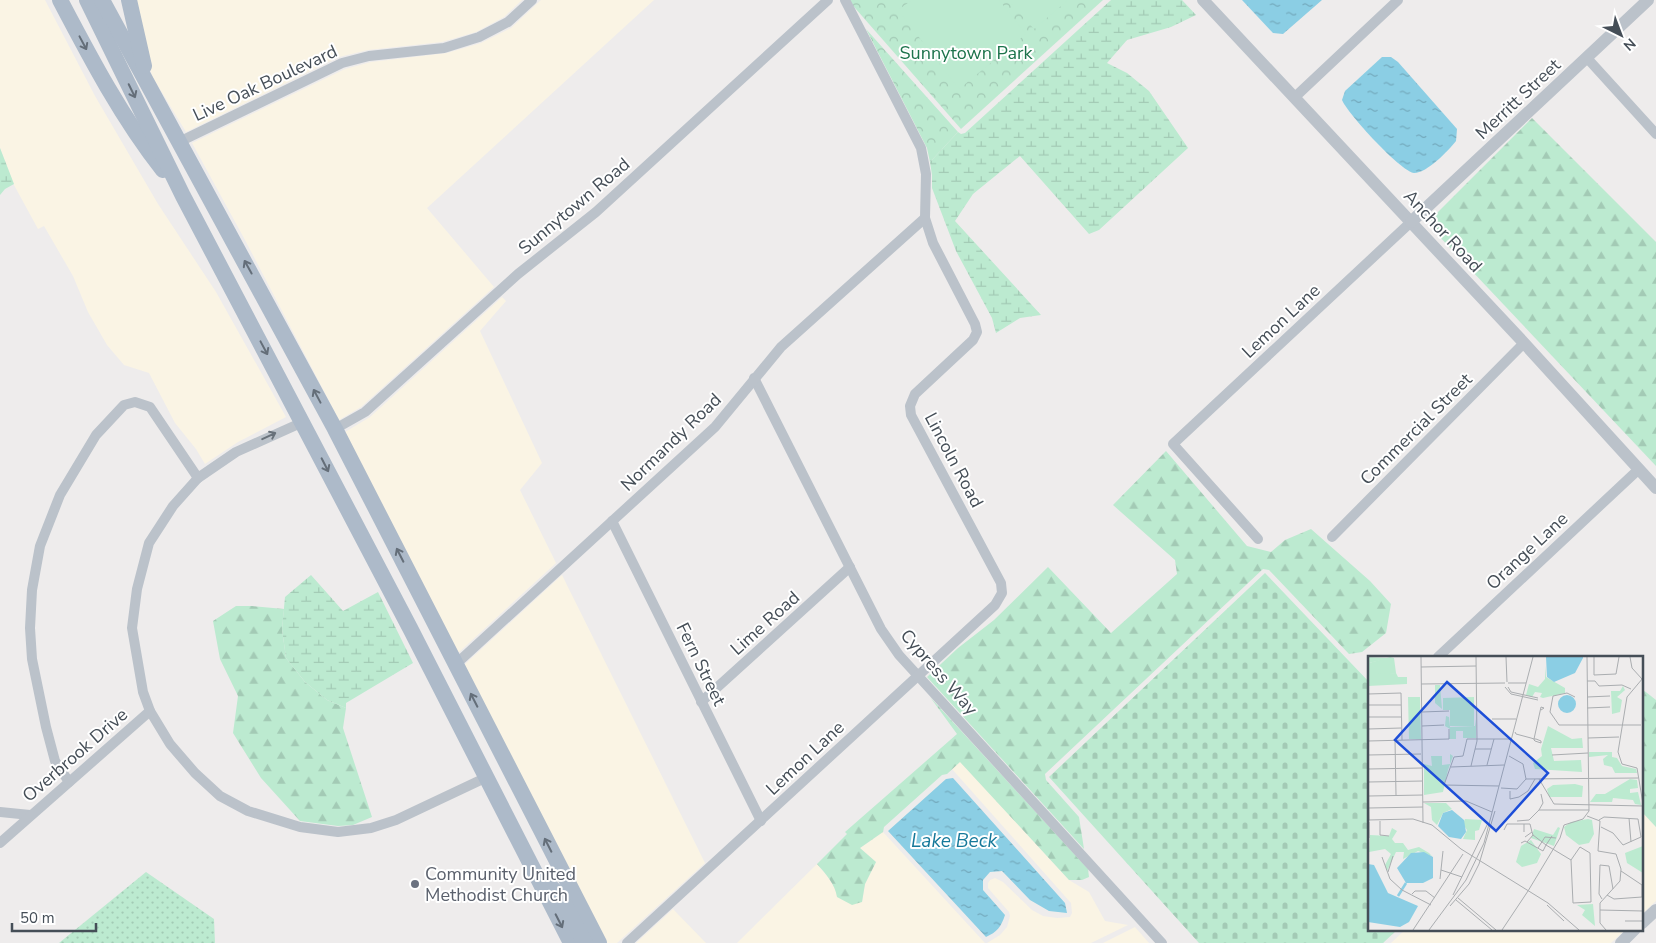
<svg xmlns="http://www.w3.org/2000/svg" width="1656" height="943" font-family="'Nunito Sans',sans-serif">
<style>
.commercial{fill:#faf4e4}
.grass{fill:url(#grass-dots)}
.forest{fill:url(#forest-firs)}
.wetland{fill:url(#wetland-marsh)}
.cemetery{fill:url(#cemetery-stones)}
.park{fill:url(#park-crowns)}
.pitch{fill:#bcead0}
.water{fill:url(#water-ripples)}
.lines{fill:none;stroke-linecap:round;stroke-linejoin:round}
.minor{stroke:#bbc2ca;stroke-width:10}
.tertiary{stroke:#bbc2ca;stroke-width:12}
.primary{stroke:#adbac9;stroke-width:16}
.oneway{stroke:#646e79}
.oneway2{stroke:#68717a}
.worship-dot{fill:#6b7280;stroke:#fff;stroke-width:2}
.labels{text-anchor:middle;dominant-baseline:central;stroke-width:4;stroke-linejoin:round;paint-order:stroke}
.park-label{font-size:18px;fill:#1c734b;stroke:#fff}
.street-label{font-size:18px;fill:#454e57;stroke:#fff}
.worship-label{font-size:18px;fill:#5b616d;stroke:#fff;text-anchor:start}
.water-label{font-size:19px;font-style:italic;fill:#16799a;stroke:#fff}
.inset-river{fill:none;stroke:#8bcee4;stroke-width:2.5}
.inset-road{fill:none;stroke:#aaadb0;stroke-width:1}
.view{fill:#1d4ed8;fill-opacity:0.15;stroke:#1d4ed8;stroke-width:2.5}
.inset-edge{fill:none;stroke:#454e57;stroke-width:2.5}
</style>
<defs>
<pattern id="grass-dots" width="8" height="8" patternUnits="userSpaceOnUse" patternTransform="scale(1.25)"><rect width="8" height="8" fill="#bcead0"/><path d="M2 2h.1M6 6h.1" fill="none" stroke="#a3cab5" stroke-width="1.8" stroke-linecap="round"/></pattern>
<pattern id="forest-firs" width="22" height="20" patternUnits="userSpaceOnUse" patternTransform="scale(1.25)"><rect width="22" height="20" fill="#bcead0"/><path d="M5 1l3.5 6h-7zM16 11l3.5 6h-7z" fill="#a3cab5"/></pattern>
<pattern id="wetland-marsh" width="20" height="14" patternUnits="userSpaceOnUse" patternTransform="scale(1.25)"><rect width="20" height="14" fill="#bcead0"/><path d="M1 5h8M5 5V1M11 12h8M15 12V8" fill="none" stroke="#a3cab5"/></pattern>
<pattern id="cemetery-stones" width="16" height="16" patternUnits="userSpaceOnUse" patternTransform="scale(1.25)"><rect width="16" height="16" fill="#bcead0"/><path d="M2 7V4a2 2 0 0 1 4 0v3zM10 15v-3a2 2 0 0 1 4 0v3z" fill="#a3cab5"/></pattern>
<pattern id="park-crowns" width="20" height="18" patternUnits="userSpaceOnUse" patternTransform="scale(1.25)"><rect width="20" height="18" fill="#bcead0"/><path d="M2 6a3 3 0 1 1 6 0M12 15a3 3 0 1 1 6 0" fill="none" stroke="#a3cab5"/></pattern>
<pattern id="water-ripples" width="26" height="14" patternUnits="userSpaceOnUse" patternTransform="scale(1.25)"><rect width="26" height="14" fill="#8bcee4"/><path d="M2 4q2-2 4 0t4 0M15 11q2-2 4 0t4 0" fill="none" stroke="#73a9bc"/></pattern>
</defs>
<rect width="100%" height="100%" fill="#eeecec"/>
<g class="commercial">
<polygon points="0,0 45,0 95,96 158,204 216,292 286,417 238,442 205,464 196,449 175,423 149,373 124,365 107,345 88,312 73,276 44,226 38,229 14,185 0,148"/>
<polygon points="135,0 522,0 504,17 476,32 442,42 368,50 339,57 186,132 152,76"/>
<polygon points="541,0 654,0 427,208 494,287 361,407 339,420 245,240 192,143 345,69 371,62 447,53 481,43 511,28"/>
<polygon points="502,297 506,301 480,331 542,463 520,490 556,563 457,654 345,432 370,417"/>
<polygon points="562,575 705,863 617,943 606,943 463,666"/>
<polygon points="960,761 1069,880 1089,892 1105,921 1128,925 1091,943 987,943 1000,935 1007,927 1010,916 1009,912 988,888 988,883 990,880 995,878 1003,882 1032,910 1043,916 1057,918 1070,917 1072,913 1071,903 952,769"/>
<polygon points="1642,812 1656,827 1656,901 1642,914"/>
<polygon points="883,832 985,943 737,943 817,864 828,877 836,890 862,902 865,884 876,862 860,848"/>
<polygon points="673,909 706,943 636,943"/>
<polygon points="1135,927 1149,943 1103,943"/>
<polygon points="1406,929 1626,929 1611,943 1391,943"/>
</g>
<polygon class="grass" points="146,872 214,919 215,943 59,943"/>
<g class="forest">
<polygon points="1532,118 1656,242 1656,466 1437,234 1431,221 1434,216"/>
<polygon points="1166,451 1247,546 1271,552 1285,540 1311,529 1370,581 1391,604 1386,633 1362,652 1349,654 1269,570 1263,569 1045,774 1046,780 1079,817 1084,849 927,677 958,648 994,620 1048,567 1111,633 1177,574 1175,560 1113,505"/>
<polygon points="236,606 252,606 284,609 282,629 286,658 305,682 327,700 346,708 343,728 372,817 353,825 338,826 300,821 261,778 233,733 238,696 220,659 213,621"/>
<polygon points="1642,689 1656,700 1656,827 1642,812"/>
<path d="M930,697L1088,869L1089,877L1082,880H1069L960,762L947,774L942,775L884,827L883,832L860,848L876,862L865,884L862,902L852,905L837,897C835,884 826,874 817,864L847,834L845,832L957,734Z"/>
</g>
<g class="wetland">
<polygon points="1111,0 1182,0 1196,15 1171,27 1127,40 1107,63 1127,73 1149,91 1188,148 1099,230 1089,234 1020,156 973,194 955,221 1041,315 1020,318 996,333 992,318 956,251 932,188 932,175 930,162 958,132 961,134 965,133"/>
<polygon points="0,148 14,184 5,189 0,195"/>
<polygon points="311,575 343,611 378,592 413,663 346,703 346,708 327,700 305,682 286,658 282,629 285,597"/>
</g>
<polygon class="cemetery" points="1265,573 1370,683 1370,929 1398,929 1383,943 1199,943 1049,777"/>
<g class="park">
<polygon points="848,0 1103,0 961,129"/>
<polygon points="866,29 958,132 930,162 927,148"/>
</g>
<g class="pitch">
<polygon points="912,0 999,0 1026,34 959,89 898,10"/>
<polygon points="1008,0 1068,0 1034,29"/>
</g>
<g class="water">
<polygon points="1242,0 1322,0 1283,34 1273,33"/>
<path d="M1382,57H1391L1398,62L1457,129L1456,141C1448,151 1427,173 1414,173C1401,172 1347,113 1342,100L1345,91Z"/>
<path d="M953,778L1065,903L1067,913L1049,911L1030,900L1002,871L990,872L983,880V890L1005,915C1001,927 997,932 986,937L888,831L946,779Z"/>
</g>
<g class="lines">
<g class="minor">
<polyline points="1587,58 1656,134"/>
<polyline points="1295,97 1398,0"/>
<polyline points="179,142 342,63 369,56 444,48 479,37 508,22 532,0"/>
<polyline points="754,378 881,629 899,655 1162,943"/>
<polyline points="303,422 236,452 198,478 173,506 149,543 137,589 132,628 143,692 150,711 170,744 195,773 220,796 248,811 300,827 338,832 371,828 396,820 485,778"/>
<polyline points="335,429 365,412 518,274 596,212 828,0"/>
<polyline points="612,521 761,821"/>
<polyline points="1332,537 1524,343"/>
<polyline points="1258,539 1173,444 1411,222"/>
<polyline points="1438,657 1639,469"/>
<polyline points="456,664 715,427 781,347 925,218"/>
<polyline points="701,702 850,567"/>
<polyline points="69,782 55,761 46,727 32,659 30,628 32,590 40,546 60,495 96,435 124,405 135,402 150,407 198,478"/>
<polyline points="0,812 30,815"/>
<polyline points="0,843 150,711"/>
<polyline points="627,943 995,605 1002,593 1001,583 911,415 910,406 915,394 973,340 977,332 975,324 933,243 925,218 926,174 921,148 845,0"/>
</g>
<g class="tertiary">
<polyline points="1203,0 1524,343 1656,488"/>
<polyline points="1411,222 1648,0"/>
<polyline points="1642,923 1656,910"/>
<polyline points="1621,943 1635,929"/>
</g>
<g class="primary">
<path d="M60,0C91,59 122,118 163,170"/>
<polyline points="87,0 183,196 410,628 571,943"/>
<polyline points="102,0 335,429 599,943"/>
<polyline points="129,0 144,66"/>
<polyline points="543,879 560,896 585,943"/>
</g>
</g>
<defs><path id="oneway-shaft" d="M-6 0H5M1.5-3L5.5 0L1.5 3" fill="none" stroke-width="1.6" stroke-linecap="round" stroke-linejoin="round" transform="scale(1.25)"/></defs>
<g class="oneway">
<use href="#oneway-shaft" transform="translate(83 43) rotate(62)"/>
<use href="#oneway-shaft" transform="translate(132 91) rotate(64)"/>
<use href="#oneway-shaft" transform="translate(248 267) rotate(-119)"/>
<use href="#oneway-shaft" transform="translate(264 348) rotate(62)"/>
<use href="#oneway-shaft" transform="translate(317 396) rotate(-118)"/>
<use href="#oneway-shaft" transform="translate(325 465) rotate(63)"/>
<use href="#oneway-shaft" transform="translate(400 555) rotate(-117)"/>
<use href="#oneway-shaft" transform="translate(474 700) rotate(-117)"/>
<use href="#oneway-shaft" transform="translate(548 845) rotate(-117)"/>
<use href="#oneway-shaft" transform="translate(559 921) rotate(63)"/>
</g>
<use class="oneway2" href="#oneway-shaft" transform="translate(269 436) rotate(-25)"/>
<circle class="worship-dot" cx="415" cy="884" r="5"/>
<g class="labels">
<g class="park-label">
<text x="966" y="53">Sunnytown Park</text>
</g>
<g class="street-label">
<text transform="translate(265 83) rotate(-25)">Live Oak Boulevard</text>
<text transform="translate(1518 99) rotate(-43)">Merritt Street</text>
<text transform="translate(574 206) rotate(-40)">Sunnytown Road</text>
<text transform="translate(1443 231) rotate(47)">Anchor Road</text>
<text transform="translate(1281 321) rotate(-43)">Lemon Lane</text>
<text transform="translate(1416 429) rotate(-45)">Commercial Street</text>
<text transform="translate(671 442) rotate(-44)">Normandy Road</text>
<text transform="translate(954 460) rotate(62)">Lincoln Road</text>
<text transform="translate(1527 551) rotate(-43)">Orange Lane</text>
<text transform="translate(765 623) rotate(-42)">Lime Road</text>
<text transform="translate(701 664) rotate(64)">Fern Street</text>
<text transform="translate(939 672) rotate(49)">Cypress Way</text>
<text transform="translate(75 755) rotate(-41)">Overbrook Drive</text>
<text transform="translate(805 758) rotate(-43)">Lemon Lane</text>
</g>
<g class="worship-label">
<text x="425" y="874">Community United<tspan x="425" dy="21">Methodist Church</tspan></text>
</g>
<g class="water-label">
<text x="954" y="841">Lake Beck</text>
</g>
</g>
<g transform="translate(1368 656)">
<rect width="275" height="275" fill="#eeecec"/>
<path d="M22,1L26,2L28,17L10,20L0,29L1,7ZM180,70L204,83L214,82L215,92H183L186,105L213,104L214,116L167,113L165,107L174,100L173,93ZM221,96H244V101L249,102L254,110L268,113L269,117H247L244,111L236,109L235,103L240,99L221,101ZM262,123L269,124L270,132L262,133V137L270,136L273,149L267,148L265,144L245,142L244,146H222L228,138H237ZM207,128L215,130L214,141H181L179,133L185,129Z" fill="#bcead0"/>
<path d="M28,17L30,21H39V28L0,30L6,18ZM67,29H72L74,53L67,47ZM40,41H52L53,83H41ZM78,60L81,61L82,71L107,70L108,63V82H95V75H88V83H81L82,73L77,70ZM190,171L192,172L186,190L163,182L166,173L185,179ZM275,190V217L259,207L257,197ZM225,248L227,270L214,259L217,254L209,249Z" fill="#bcead0"/>
<path d="M0,1L22,2L1,7L0,23ZM255,30L257,34L249,41L254,44L252,56L244,58L243,35H252ZM82,98L85,100L80,114H56V108L64,110L63,100H74V109L82,108ZM56,147H78L84,153L75,157L69,169L64,164L63,151ZM97,163L114,164L111,174L107,175V184L95,183L99,174L95,168ZM220,163L224,164L226,178L221,187L211,189L198,179L196,171L203,166ZM24,172L29,175L24,183L27,187H35L40,194L51,191L61,197L64,200L50,195L35,203L36,196H28L19,215L17,209L23,198L17,193L1,196L2,179L21,180ZM163,184L173,198L169,207L154,211L148,206L153,190Z" fill="#bcead0"/>
<path d="M106,41V70H82V54H75V42Z" fill="#bcead0"/>
<path d="M177,10L178,21L197,32V37L175,42L172,41L174,37L167,36L164,41L158,39L161,28L170,31L177,23ZM56,114H80L75,136L56,139Z" fill="#bcead0"/>
<path d="M59,116L74,117V125L59,128Z" fill="#bcead0"/>
<path d="M178,1H215V2L207,17L186,26L179,21ZM190 48a9 9 0 1 1 18 0a9 9 0 1 1-18 0ZM84,154L96,164L98,176L93,183L81,181L70,170L75,157ZM56,196L65,201V222L55,227H38L29,212L43,197ZM0,208L6,209L20,237L50,250L41,266L32,271L0,266Z" fill="#8bcee4"/>
<path class="inset-river" d="M30,240L38,227"/>
<path class="inset-road" d="M53,1L55,167M138,1L139,26M226,1V19L248,18L251,1M262,1L264,12L274,23M53,11L108,10M275,22L259,41L250,96L254,108L269,112L275,148M219,25H227L231,30L254,29L263,33M140,27H158M53,28L137,27M137,31L143,38L170,44M140,31L143,36L170,42M0,38L33,37L34,84M207,41L199,37L185,40L182,56L191,69H273M219,41L242,40M0,49H33M219,52L242,51M54,56L81,55M0,61H33M124,63H148M54,70L76,69M0,73L33,72M147,76L148,78L163,82L166,83H168L173,85V87L167,85L166,84V83L173,51L176,52L173,54M220,82L251,81M27,84L28,139M0,85L81,83V73M107,93H123M0,99L53,98M184,99L220,97M0,106L1,164M119,109L126,83M103,110L109,85L108,1M83,111L136,109M0,113L54,112M158,123L270,122M171,123L186,148L275,150M0,126L55,125M131,130L76,129L86,101L95,100L99,83H143M133,132L149,133L158,123L155,108L141,100M142,135V143L151,141L160,135L167,123M1,140L55,139M55,146L98,145L124,156M1,152L55,151M171,154H221M219,160L232,165L230,195L248,198L253,213L252,225L232,247V267L238,274M261,162L263,186M0,164L45,163L64,169L93,193L180,247L211,274M231,164L236,161L270,163L273,181L255,189L245,177L233,171M12,165V179L21,180M149,165L161,164L171,154L175,147L173,138M136,174L139,168H156M156,176V168H162L164,176M165,179L178,189L184,180M157,181L164,176L165,179L159,186M1,182V166M153,187L157,185L175,195L178,189L203,204L205,247L223,246L222,197L212,191L203,204M170,192L177,181L188,182M14,201L22,223L34,234L63,249M73,214L94,221M20,216L25,200M72,223L75,195M160,235L192,182L196,169L215,163L221,155L219,1M44,238L47,235H58L67,242M85,239L120,167M239,239L246,243L274,241V229L253,215M90,242L128,274M234,243L231,238L232,209L241,210L245,233M88,244L124,274M179,249L196,265M82,250L101,228L111,208L127,155M232,254L275,255M257,265H275M45,274L95,198M61,274L98,224L116,187L165,1M134,274L160,235"/>
<path class="view" d="M79,26L180,117L128,175L27,84Z"/>
<rect width="275" height="275" class="inset-edge"/>
</g>
<g transform="translate(1621 35) rotate(138)" stroke="#ffffff" stroke-width="4" paint-order="stroke">
<path d="M0-4L9 19L0 12L-9 19Z" fill="#454e57"/>
<text y="-8" font-size="14" font-weight="bold" text-anchor="middle" fill="#454e57">N</text>
</g>
<path d="M12 923v8h84v-8" fill="none" stroke="#454e57" stroke-width="2.5"/>
<text x="20" y="923" font-size="15" fill="#454e57" stroke="#ffffff" stroke-width="4" paint-order="stroke">50 m</text>
</svg>
